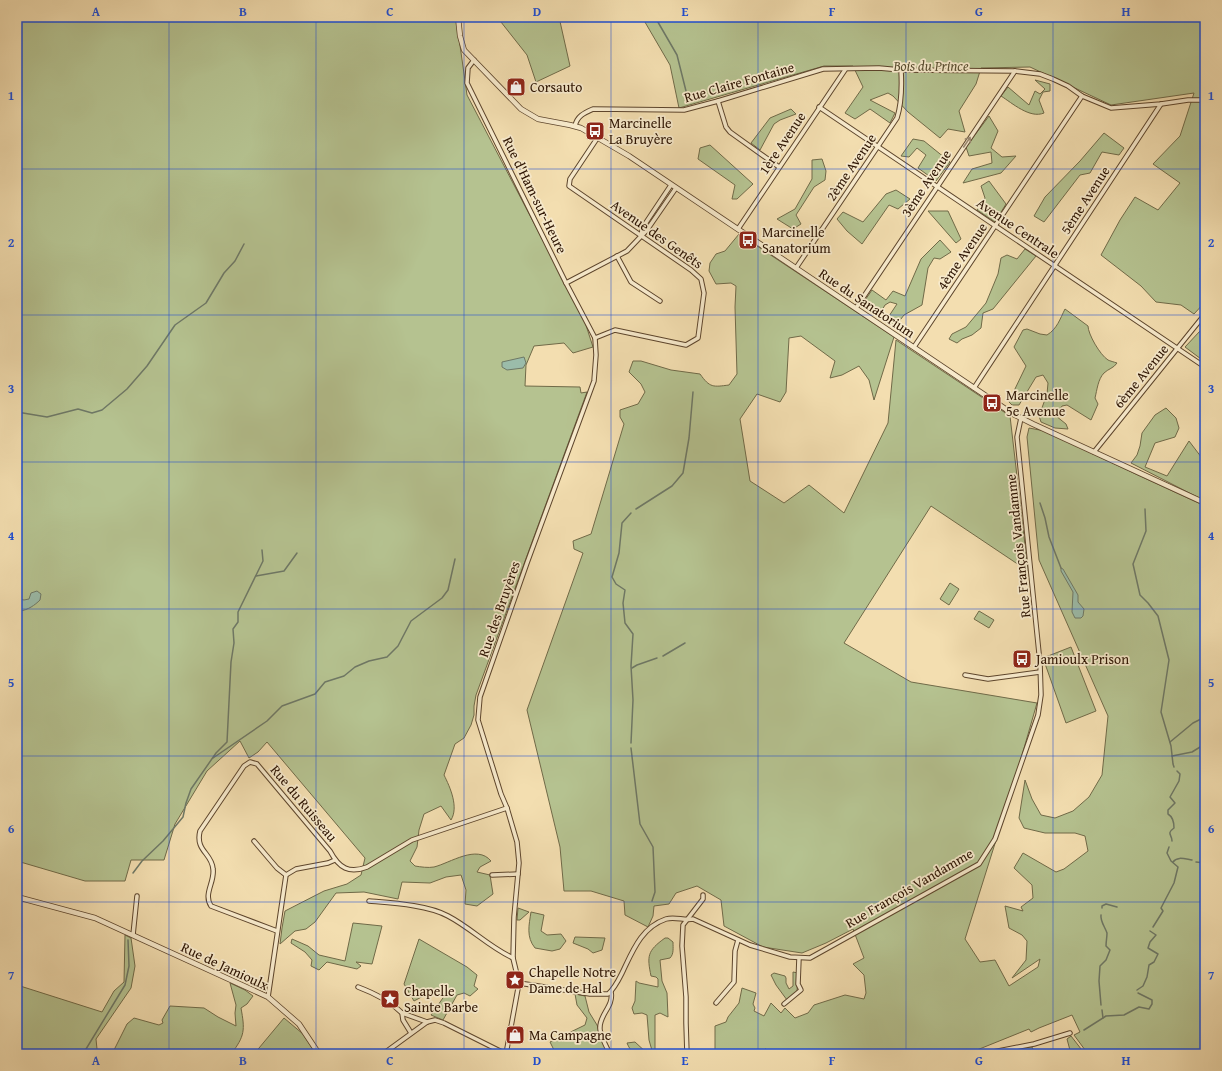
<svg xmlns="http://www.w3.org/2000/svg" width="1222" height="1071" font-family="'Gentium Book Plus',serif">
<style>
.green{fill:#b5c290;stroke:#706a48}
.water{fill:#9bbcaa;stroke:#6e7866}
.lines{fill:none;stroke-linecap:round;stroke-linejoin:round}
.stream{stroke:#6e7866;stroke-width:1.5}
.minor-casing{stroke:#5d452c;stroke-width:5.5}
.tertiary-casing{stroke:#5d452c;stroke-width:6}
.minor{stroke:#f7eacc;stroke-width:3.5}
.tertiary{stroke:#f7eacc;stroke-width:4.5}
.oneway{stroke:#9b8970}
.grid{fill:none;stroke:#1d4ed8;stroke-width:1;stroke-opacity:0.55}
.labels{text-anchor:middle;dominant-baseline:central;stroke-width:3.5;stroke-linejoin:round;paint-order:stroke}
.park-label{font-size:14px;font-style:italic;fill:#5b5032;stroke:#f7eacc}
.street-label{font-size:14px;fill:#2b1200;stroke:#f7eacc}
.poi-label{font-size:14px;fill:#2b1200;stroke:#f7eacc;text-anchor:start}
.neatline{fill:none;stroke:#1d4ed8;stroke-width:1.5}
.grid-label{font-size:13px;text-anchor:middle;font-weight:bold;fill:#1d4ed8}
</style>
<rect width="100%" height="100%" fill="#f3deb0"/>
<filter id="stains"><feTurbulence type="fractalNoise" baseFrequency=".005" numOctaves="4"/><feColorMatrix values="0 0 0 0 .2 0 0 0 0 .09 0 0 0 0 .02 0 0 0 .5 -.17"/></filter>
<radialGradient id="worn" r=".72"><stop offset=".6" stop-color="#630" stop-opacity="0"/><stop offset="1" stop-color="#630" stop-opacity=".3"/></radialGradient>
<g class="green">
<path d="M17,17H456L467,95L584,319L593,347L573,353L564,343L534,346L526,365L525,386L580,387L581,393L587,392L476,695L474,706V715L471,725L464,738L455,744L444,775C450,787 459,807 451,820L441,806L424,814L419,830L417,847L410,861L415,866C421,867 428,868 434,867C450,863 477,844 491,861L480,867L477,872L490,875L493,894L477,906L465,904L466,890L461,875L446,877L430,883L402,882L398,899L364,892L336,893L315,922L306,929L295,931L280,944L282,928L285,911L324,891L347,884L361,875L365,858L267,742L258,752L249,758L240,741L207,771L175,824L164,860H131L125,881H85L17,861Z"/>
<polygon points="497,17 559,17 570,66 536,82 527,55"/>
<polygon points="642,17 1205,17 1205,259 1200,269 1205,276 1205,302 1194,314 1181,305 1156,302 1141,286 1101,255 1120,220 1135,197 1158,210 1180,183 1153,164 1180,136 1194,93 1111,105 1030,67 981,68 976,84 959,111 965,132 948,129 940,138 908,112 893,96 888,93 870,100 895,113 890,123 870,109 855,119 845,113 863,87 853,66 824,66 679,108 670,65"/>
<path d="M1035,80L1050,84V91L1043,92L1039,100L1044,113C1030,119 1012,103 1001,96L1008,87L1029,105L1035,91L1040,94L1045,89Z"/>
<polygon points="791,109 796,114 780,120 774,124 760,150 751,143 770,118"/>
<polygon points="989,116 998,131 991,148 1002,157 1016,156 1001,173 963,183 972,169 992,163 991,152 969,156 966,147"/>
<polygon points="1104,133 1124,148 1119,155 1102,152 1090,173 1080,175 1044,222 1034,216 1045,197 1080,161"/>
<polygon points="913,139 924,141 950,162 936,181 918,168 926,155 917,148 909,157 901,156"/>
<polygon points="710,145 753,184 737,199 732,199 735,185 698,159 700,148"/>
<polygon points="822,159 826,171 825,180 814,187 796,215 801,224 793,229 777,219 795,209 812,179 812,160"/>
<polygon points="989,181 1006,204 995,222 977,210 985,198 981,186"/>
<polygon points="896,190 910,199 898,209 889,205 862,244 847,231 837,219 843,212 863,222 886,194"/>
<polygon points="928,211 948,211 961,239 956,243"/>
<path d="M739,234L894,337L874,400L869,380L859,366L842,375L830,378L835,361L801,336L789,338L786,392L780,402L757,394L740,419L750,481L784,503L809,485L844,513L888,423L896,340L1010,416L1028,571L931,506L844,643L911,682L1037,703L1014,783L965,939L980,962L995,960L1009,986L1038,967L1040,959L1012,978L1026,960L1027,941L1022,935L1009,928L1005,906L1023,911L1021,907L1033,898L1032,885L1014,868L1023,853L1056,872L1064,869L1088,851L1085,836L1075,833H1045L1024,828L1019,818L1025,780L1032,799L1041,815L1055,818L1073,811L1089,797L1102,775L1108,716L1039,560L1027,437L1029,428L1045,431L1140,476L1205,506V1043L1198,1054H1088L1074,1035L1080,1032L1072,1015L1039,1028L1031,1032L1029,1029L967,1054H757L766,1049L755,1054H715V1026L726,1022L728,1017L739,1003L742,988L756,993L753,1004L755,1008L754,1011L764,1016L771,1003L781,1013L785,1008L795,1018L808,1013L814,1005L845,995L864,999L866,993L864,975L853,964L864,958L853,929L826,943L802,953L763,947L724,926L721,900L697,886L676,893L669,904L654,906L653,916L648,927L625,915L624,901L591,891H564L560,847L527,710L583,553L574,549L573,541L591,534L624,424L620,417V410L638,404L645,392L641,384L629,372L633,361H641L671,370L700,374C710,388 713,387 729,385L737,374L735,307L736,286L731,283L716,284L709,271L710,263L716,254L725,251Z"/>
<polygon points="940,240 951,252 940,259 934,258 928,268 922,305 904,315 894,328 885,322 897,304 890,302 885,305 878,317 861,306 872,290 886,300 893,291 905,296 921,259"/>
<polygon points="1025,249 1036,256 993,309 983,313 981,328 972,335 962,339 957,343 949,339 952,334 966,327 986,303 998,274 1001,258 1007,255 1017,259"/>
<path d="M1065,309L1088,326C1088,334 1100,355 1108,360C1110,361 1114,362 1117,363C1114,368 1108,369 1104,373C1098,379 1097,390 1095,398L1098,404L1091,420L1067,405L1062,406L1056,416L1066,424L1068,429L1055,428L1041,422L1039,416L1047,394L1048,383L1043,375L1036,377L1019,405H1012L1009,402V398L1013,393L1026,366L1014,347L1023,330L1027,329L1040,334L1047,335C1057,329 1060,319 1065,309Z"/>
<polygon points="1200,331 1205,332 1205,362 1185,347"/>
<polygon points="1166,408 1176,418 1179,428 1175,437 1155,443 1145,467 1167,476 1189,441 1205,462 1205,501 1131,463 1137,455 1140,446 1142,433 1155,415"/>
<polygon points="950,583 959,589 949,605 940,599"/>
<polygon points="979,611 994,620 989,628 974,619"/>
<polygon points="1071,647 1096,711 1066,723 1043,658"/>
<polygon points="518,908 529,912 520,920 517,920"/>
<path d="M531,912L544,915L541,931L547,935L561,934L566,941L560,949L552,951L535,948C526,937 529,925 531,912Z"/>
<polygon points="353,923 382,926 372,964 356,962 361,966 357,969 327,962 319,970 311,966 312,960 305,952 291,943 292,939 308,946 319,955 345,961"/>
<polygon points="125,935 131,938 135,966 131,988 96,1039 97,1049 99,1054 17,1054 17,985 102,1012 114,991 124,982"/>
<polygon points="575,937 605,938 602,950 593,953 588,949 573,943"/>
<path d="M665,938H668L673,942C673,948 674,954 670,958L660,960L662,981L667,993L668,1017L660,1013L655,1015V1054H653L649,1040L647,1015L642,1013L634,1014L632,1008L635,1001L636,981L639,983L658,987V979L656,977L651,976C647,956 647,951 665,938Z"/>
<polygon points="419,939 467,967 477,975 474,986 478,989 470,996 464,993 457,995 443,1020 431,1015 445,995 429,993 414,1001 404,984"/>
<polygon points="793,972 798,973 797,992 787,1000 776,985 771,975 774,973 785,976 786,978 786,983 789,989 793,986"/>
<path d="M230,983L245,990L253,996L247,1004L241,1008C245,1030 245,1036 231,1054H112L127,1024L134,1018L159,1025L163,1023L162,1020L170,1006L204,1008L218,1017L236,1026L235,1013L236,1005Z"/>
<polygon points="575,994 585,996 589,1012 597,1025 608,1054 556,1054 550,1042 585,1025 587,1018 577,1005"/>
<polygon points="284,1018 303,1034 316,1054 254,1054"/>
<polygon points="1071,1036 1085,1054 1071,1054 1067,1039"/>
<path d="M635,1042L648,1054C636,1054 632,1055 627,1043Z"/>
<polygon points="1030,1047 1032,1047 1035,1054 990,1053"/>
</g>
<g class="water">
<polygon points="524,357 526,363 523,368 507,370 502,367 502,362"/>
<polygon points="1061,568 1063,569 1078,595 1078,602 1084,609 1083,616 1081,618 1075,618 1072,612 1073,592 1061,571"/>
<path d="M37,591L41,594L40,600C35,605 28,610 20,611L17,608V601L19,599L24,600L29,599L31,593Z"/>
</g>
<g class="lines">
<g class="stream">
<polyline points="655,17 677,55 686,91"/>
<polyline points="17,412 47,417 78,409 92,413 102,410 127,389 147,366 175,325 206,303 224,273 235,261 244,244"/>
<polyline points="1040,503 1045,518 1049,537 1061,568"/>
<polyline points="636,509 672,486 683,473 689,438 693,392"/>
<polyline points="1145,509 1146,531 1133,564 1140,595 1148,603 1158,616 1169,660 1161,712 1171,746 1173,764 1174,767"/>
<polyline points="256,576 284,571 297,553"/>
<polyline points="663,656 685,643"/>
<polyline points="632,668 637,665 657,658"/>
<polyline points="1170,742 1193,723 1205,717"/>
<polyline points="631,743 633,700 631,666 633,634 625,623 623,603 625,590 616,584 612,577 619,553 622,523 631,513"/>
<polyline points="631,748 640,824 653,847 655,892 652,901"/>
<polyline points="1172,756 1192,752 1205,744"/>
<polyline points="213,758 267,721 282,706 315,694 325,682 344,676 355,667 369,661 387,657 398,646 411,621 442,598 448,590 455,559"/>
<path d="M1172,841C1172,834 1166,834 1174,828C1174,822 1173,817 1168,814V810L1175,803L1170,797L1179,781L1180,774L1177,771"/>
<path d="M1173,862C1177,856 1185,859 1192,860"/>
<polyline points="1196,862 1205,863"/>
<polyline points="133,873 142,861 163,841 183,817 186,803 191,789 216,753 227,742 231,662 234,643 233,629 238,622 238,612 263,561 262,550"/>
<polyline points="1102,908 1102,906 1106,904 1117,907"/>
<path d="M1101,915C1100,921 1105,927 1107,933C1107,937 1106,942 1106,946L1110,950L1106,960L1100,966L1099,981L1101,1005"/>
<polyline points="1153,927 1163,911 1161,908 1174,883 1178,867 1171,861 1167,853 1169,847"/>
<polyline points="1137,990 1143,986 1147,977 1149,965 1154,962 1158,954 1148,948 1150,942 1156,935 1150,931"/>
<polyline points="1102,1010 1103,1018"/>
<polyline points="1084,1030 1106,1016 1124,1015 1139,1007 1149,1009 1152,1004 1152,1000 1138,993"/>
<polyline points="83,1054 125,985 129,966 128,940"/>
</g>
<g class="minor-casing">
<g id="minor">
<polyline points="474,60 468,68 467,83 566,283 595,338 596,355 594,381 527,563 480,697 478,720 501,794 507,808 517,842 519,863 514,917 513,958 519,983 506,1054"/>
<polyline points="718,101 726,127 730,132 779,167"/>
<polyline points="819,107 1205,367"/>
<path d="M575,126C577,116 584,113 593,109L684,110L718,101L823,69L879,68L901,70L1015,71L1040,74L1053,79L1068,86L1082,96L1111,108L1161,104L1188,100H1205"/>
<polyline points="738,229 845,70"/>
<polyline points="641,235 643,227 671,185"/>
<polyline points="617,256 631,282 660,301"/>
<path d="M796,268L897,118C902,102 902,87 901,70"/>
<polyline points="566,283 627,251 647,230 676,188"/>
<polyline points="856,308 1015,71"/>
<polyline points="595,338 615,330 686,345 698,338 704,293 701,279 691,270 569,186 570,179 598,137"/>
<polyline points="914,347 1082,96"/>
<polyline points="974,388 1161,104"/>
<polyline points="1094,452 1205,314"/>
<polyline points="965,675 988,679 1040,672"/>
<polyline points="254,841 277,868 286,875"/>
<polyline points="492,875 518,874"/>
<path d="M369,901C392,903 428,905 448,916C471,928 489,947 513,958"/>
<path d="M277,931L211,906C203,894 215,882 213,869C212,853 195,851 200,831L244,766L250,762L257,764L330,851C339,868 349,874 367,867L412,840L507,808"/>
<polyline points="133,935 137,896"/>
<path d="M519,983L590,994H608C615,988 619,979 623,971C633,950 642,927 666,919C675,916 684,921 693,919L750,945L790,957L810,958L979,864L995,839L1038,715L1041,695L1040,663L1017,437L1021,418"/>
<path d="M358,987C374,993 390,1001 402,1013L403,1020L411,1033"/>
<polyline points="268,997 286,875 296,869 328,863 335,860"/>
<polyline points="716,1003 734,982 735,951 738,940"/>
<polyline points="784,1004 801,990 798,984 799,958"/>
<polyline points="402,1013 427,1022"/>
<polyline points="383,1054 427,1022 435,1020 444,1023 506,1054"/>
<path d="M610,1054C607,1048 599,1033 600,1027C600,1014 614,1006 611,992"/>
<polyline points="687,1054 686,1023 686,997 682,946 683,925 703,899 703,895"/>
<polyline points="983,1054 1034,1044 1070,1033"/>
</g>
</g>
<g class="tertiary-casing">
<g id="tertiary">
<polyline points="458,17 460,36 464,50 521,109 538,119 570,125 581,128 629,156 1013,414 1033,424 1205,503"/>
<polyline points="17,897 95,918 268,997 299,1024 319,1054"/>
</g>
</g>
<use href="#minor" class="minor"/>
<use href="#tertiary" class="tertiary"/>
</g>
<defs><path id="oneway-shaft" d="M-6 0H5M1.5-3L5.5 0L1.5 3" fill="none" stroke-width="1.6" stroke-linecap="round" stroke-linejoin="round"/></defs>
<use class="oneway" href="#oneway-shaft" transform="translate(967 142) rotate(-56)"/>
<path class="grid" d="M169,17V1054M316,17V1054M464,17V1054M611,17V1054M758,17V1054M906,17V1054M1053,17V1054M17,169H1205M17,315H1205M17,462H1205M17,609H1205M17,756H1205M17,902H1205"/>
<defs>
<g id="shop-square" transform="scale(1)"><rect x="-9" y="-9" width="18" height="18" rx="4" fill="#8f2418" stroke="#f7eacc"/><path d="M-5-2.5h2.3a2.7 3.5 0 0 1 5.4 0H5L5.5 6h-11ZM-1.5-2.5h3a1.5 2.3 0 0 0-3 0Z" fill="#fff"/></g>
<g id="bus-square" transform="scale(1)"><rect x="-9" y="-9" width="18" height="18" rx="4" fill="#8f2418" stroke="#f7eacc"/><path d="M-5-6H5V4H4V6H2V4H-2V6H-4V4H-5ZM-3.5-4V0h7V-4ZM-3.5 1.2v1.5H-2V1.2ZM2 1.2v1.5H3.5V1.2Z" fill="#fff"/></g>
<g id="sight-square" transform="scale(1)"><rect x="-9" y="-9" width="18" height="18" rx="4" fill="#8f2418" stroke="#f7eacc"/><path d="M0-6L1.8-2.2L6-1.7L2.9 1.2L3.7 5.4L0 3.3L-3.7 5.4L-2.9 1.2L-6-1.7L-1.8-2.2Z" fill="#fff"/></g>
</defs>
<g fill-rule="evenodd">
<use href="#shop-square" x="516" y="87"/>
<use href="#bus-square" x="595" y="131"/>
<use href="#bus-square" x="748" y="240"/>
<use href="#bus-square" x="992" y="403"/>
<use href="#bus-square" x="1022" y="659"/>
<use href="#sight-square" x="515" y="980"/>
<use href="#sight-square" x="390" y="999"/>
<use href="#shop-square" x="515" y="1035"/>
</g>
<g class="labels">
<g class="park-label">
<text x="931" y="66">Bois du Prince</text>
</g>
<g class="street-label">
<text transform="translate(739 82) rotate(-16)">Rue Claire Fontaine</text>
<text transform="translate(782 143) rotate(-56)">1ère Avenue</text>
<text transform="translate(851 167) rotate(-56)">2ème Avenue</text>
<text transform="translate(926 183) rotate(-56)">3ème Avenue</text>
<text transform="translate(535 195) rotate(64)">Rue d'Ham-sur-Heure</text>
<text transform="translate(1085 200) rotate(-57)">5ème Avenue</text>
<text transform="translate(1018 228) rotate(34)">Avenue Centrale</text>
<text transform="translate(657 234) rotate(35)">Avenue des Genêts</text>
<text transform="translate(962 256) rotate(-56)">4ème Avenue</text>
<text transform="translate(867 303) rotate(34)">Rue du Sanatorium</text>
<text transform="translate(1141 376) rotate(-51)">6ème Avenue</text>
<text transform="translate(1018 546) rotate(-96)">Rue François Vandamme</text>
<text transform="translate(499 609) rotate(-71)">Rue des Bruyères</text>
<text transform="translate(304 803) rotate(50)">Rue du Ruisseau</text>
<text transform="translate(909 888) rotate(-30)">Rue François Vandamme</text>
<text transform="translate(225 966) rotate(25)">Rue de Jamioulx</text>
</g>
<g class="poi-label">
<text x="530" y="87">Corsauto</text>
<text x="609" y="123">Marcinelle<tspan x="609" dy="16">La Bruyère</tspan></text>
<text x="762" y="232">Marcinelle<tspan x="762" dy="16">Sanatorium</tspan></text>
<text x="1006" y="395">Marcinelle<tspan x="1006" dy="16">5e Avenue</tspan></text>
<text x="1036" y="659">Jamioulx Prison</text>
<text x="529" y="972">Chapelle Notre<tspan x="529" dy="16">Dame de Hal</tspan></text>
<text x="404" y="991">Chapelle<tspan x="404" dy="16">Sainte Barbe</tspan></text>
<text x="529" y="1035">Ma Campagne</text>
</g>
</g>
<rect width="1222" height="1071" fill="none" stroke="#f3deb0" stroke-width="44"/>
<rect x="22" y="22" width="1178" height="1027" class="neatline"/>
<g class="grid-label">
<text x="96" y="16">A</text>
<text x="243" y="16">B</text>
<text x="390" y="16">C</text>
<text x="537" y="16">D</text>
<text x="685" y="16">E</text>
<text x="832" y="16">F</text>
<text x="979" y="16">G</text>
<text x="1126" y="16">H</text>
<text x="11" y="100">1</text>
<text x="1211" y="100">1</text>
<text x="11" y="247">2</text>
<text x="1211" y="247">2</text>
<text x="11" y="393">3</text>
<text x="1211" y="393">3</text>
<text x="11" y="540">4</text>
<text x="1211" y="540">4</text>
<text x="11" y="687">5</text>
<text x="1211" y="687">5</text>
<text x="11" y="833">6</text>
<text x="1211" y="833">6</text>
<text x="11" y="980">7</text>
<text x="1211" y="980">7</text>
<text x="96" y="1065">A</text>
<text x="243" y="1065">B</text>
<text x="390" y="1065">C</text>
<text x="537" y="1065">D</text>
<text x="685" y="1065">E</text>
<text x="832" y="1065">F</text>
<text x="979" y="1065">G</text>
<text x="1126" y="1065">H</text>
</g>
<rect width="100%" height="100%" filter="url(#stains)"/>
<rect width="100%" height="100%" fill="url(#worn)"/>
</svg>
